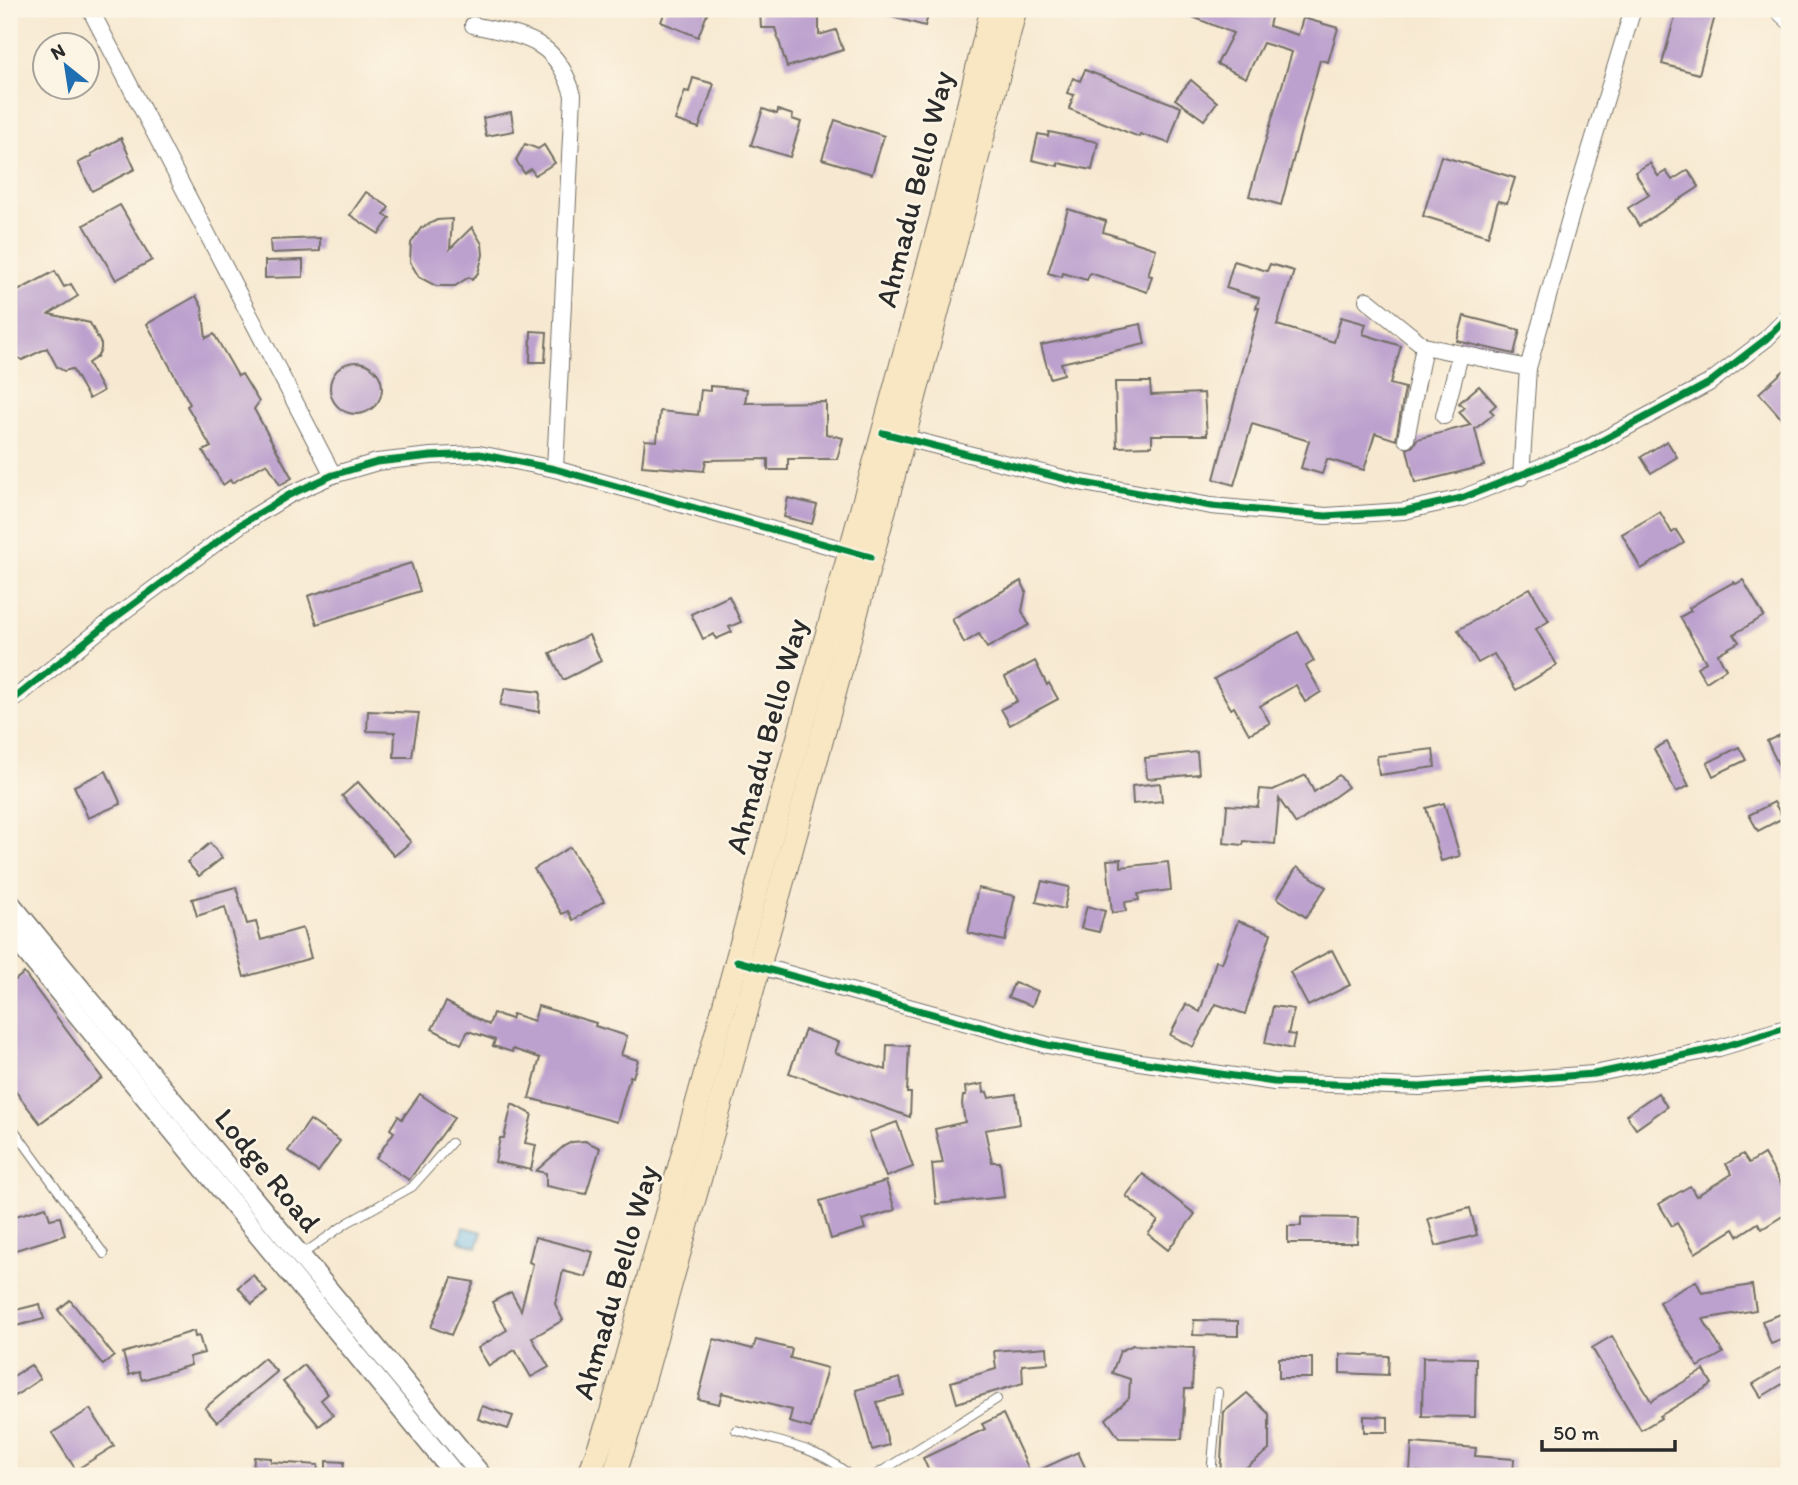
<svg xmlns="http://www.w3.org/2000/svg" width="1798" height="1485" font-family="Itim,sans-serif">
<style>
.water{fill:#74beed;stroke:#50748c;stroke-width:2}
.building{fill:#bca1ce}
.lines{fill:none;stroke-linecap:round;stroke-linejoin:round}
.service-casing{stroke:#726e65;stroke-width:10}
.minor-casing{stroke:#726e65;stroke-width:18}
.tertiary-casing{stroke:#726e65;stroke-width:22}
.secondary-casing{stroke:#726e65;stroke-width:25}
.service{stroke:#fff;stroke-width:8}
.minor{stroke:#fff;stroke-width:16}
.tertiary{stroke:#fff;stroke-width:19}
.secondary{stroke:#f9e7c3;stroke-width:23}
.cycleway-casing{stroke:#fcf5e5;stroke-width:11}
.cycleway{stroke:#00873e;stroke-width:7}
.labels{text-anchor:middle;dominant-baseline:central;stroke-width:5;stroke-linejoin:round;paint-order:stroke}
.street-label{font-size:30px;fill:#2b2b2b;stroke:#fcf5e5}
</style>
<rect width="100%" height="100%" fill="#fcf5e5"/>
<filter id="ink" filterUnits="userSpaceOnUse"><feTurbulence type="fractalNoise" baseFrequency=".0143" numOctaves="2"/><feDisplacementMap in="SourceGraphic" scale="14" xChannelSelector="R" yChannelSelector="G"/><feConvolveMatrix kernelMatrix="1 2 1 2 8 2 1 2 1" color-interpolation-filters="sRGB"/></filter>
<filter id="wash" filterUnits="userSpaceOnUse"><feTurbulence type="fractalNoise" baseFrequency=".00686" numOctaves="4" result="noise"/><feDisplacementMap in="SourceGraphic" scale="28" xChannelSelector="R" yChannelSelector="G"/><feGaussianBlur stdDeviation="1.57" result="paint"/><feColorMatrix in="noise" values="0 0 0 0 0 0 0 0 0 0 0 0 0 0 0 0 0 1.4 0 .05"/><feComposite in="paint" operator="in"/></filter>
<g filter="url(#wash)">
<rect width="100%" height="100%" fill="#f7e9d1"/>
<polygon class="water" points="463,1227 482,1232 477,1247 459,1241"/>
<g id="blocks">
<g class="building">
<polygon points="666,9 709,9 698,37 661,22"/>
<polygon points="878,9 930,9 925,26 878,13"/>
<polygon points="1173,9 1273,9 1269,26 1298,35 1303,18 1338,28 1328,62 1320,60 1281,205 1249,196 1292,52 1263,43 1246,78 1217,64 1233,33"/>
<polygon points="1677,9 1689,9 1715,16 1699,74 1662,64"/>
<polygon points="819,10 819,35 836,30 843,50 787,67 775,28 761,28 760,12"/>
<polygon points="1085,70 1181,107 1169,143 1140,134 1139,137 1069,109 1074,95 1067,93 1073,78 1080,81"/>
<polygon points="693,78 714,84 699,128 675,120 685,91 689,92"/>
<polygon points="1191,80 1217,102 1204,120 1175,99"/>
<polygon points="763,109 777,114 778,110 793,115 792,119 801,122 790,157 751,145"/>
<polygon points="511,112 514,131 486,136 483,118"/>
<polygon points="835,120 884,136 872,174 822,159"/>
<polygon points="1049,132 1098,142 1092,170 1058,163 1058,166 1032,160 1038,134 1048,136"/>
<polygon points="121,138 135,169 92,191 78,163 92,156 91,154"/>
<polygon points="525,144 538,149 544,145 555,163 535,175 531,169 524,173 516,160"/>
<polygon points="1441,156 1515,178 1507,203 1498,201 1488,236 1423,216"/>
<polygon points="1650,163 1658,176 1666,171 1672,180 1688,170 1699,187 1639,226 1628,208 1649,195 1635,172"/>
<polygon points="366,192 389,207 384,215 390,218 379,234 350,215"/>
<polygon points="120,205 152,260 116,280 84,225"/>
<polygon points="1068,209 1106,221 1103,232 1156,249 1148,275 1152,276 1147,292 1090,273 1087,280 1063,273 1062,277 1048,273"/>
<polygon points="452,219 450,249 472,227 482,244 483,255 478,273 472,280 469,277 455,286 436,286 419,277 410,262 411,243 421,228 437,220"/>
<polygon points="320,238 320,251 271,253 270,240"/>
<polygon points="303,260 303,277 265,278 265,261"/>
<polygon points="1234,261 1267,271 1270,264 1294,271 1277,325 1334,342 1341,317 1366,324 1363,334 1401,346 1390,384 1405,388 1396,440 1375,433 1364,470 1327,459 1322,474 1301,468 1309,441 1252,424 1234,485 1214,479 1259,308 1256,308 1259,298 1226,288"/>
<polygon points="55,271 64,287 71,284 78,296 49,314 90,323 101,344 101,349 97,357 88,363 103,391 89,399 72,369 64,371 57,367 47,348 22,360 9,352 9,307 17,302 12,294"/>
<polygon points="196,296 202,307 206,338 214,334 238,376 242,374 259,402 254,409 292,478 280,485 267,463 232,483 230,480 223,485 203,451 211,447 187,406 190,404 147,324"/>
<polygon points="1464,316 1520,330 1514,354 1457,341"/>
<polygon points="1141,324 1145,344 1061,363 1064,374 1050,378 1041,345"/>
<polygon points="531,331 547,332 545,362 530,362"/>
<circle cx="356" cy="388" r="26"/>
<polygon points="1789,366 1789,427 1759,393"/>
<polygon points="1115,382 1150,382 1151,395 1204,393 1207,435 1152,435 1152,446 1117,447"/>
<polygon points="710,386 747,389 745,403 826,402 826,434 843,438 837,459 788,459 788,470 768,470 768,459 706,460 704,471 642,466 645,440 657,441 660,411 698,415 701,390 710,391"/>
<polygon points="1479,386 1496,405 1490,410 1494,414 1475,429 1484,466 1415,483 1407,449 1413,446 1417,439 1471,425 1459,412 1464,408 1459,403"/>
<polygon points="1667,441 1677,457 1651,473 1641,457"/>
<polygon points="788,498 817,505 812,524 784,517"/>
<polygon points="1660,512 1672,533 1676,530 1684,543 1641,569 1622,534"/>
<polygon points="411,563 420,591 317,624 308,596"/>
<polygon points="1743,580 1764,616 1734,634 1739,642 1718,654 1726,669 1706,682 1697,667 1706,662 1680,617 1691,611 1689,608 1705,598 1734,582 1736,584"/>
<polygon points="1021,581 1026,591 1022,611 1029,625 987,648 979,634 964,643 952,619"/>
<polygon points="1530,588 1549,621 1536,629 1557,665 1516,690 1494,654 1478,663 1458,630"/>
<polygon points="729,596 741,622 729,627 732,632 716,639 714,634 703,639 691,614"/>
<polygon points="1298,632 1314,661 1306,666 1321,692 1305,702 1296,685 1260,706 1270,723 1249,734 1234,707 1231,709 1214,679"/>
<polygon points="589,635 601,661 563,680 550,653"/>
<polygon points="1035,661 1047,685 1049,683 1058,699 1010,725 1001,709 1017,701 1005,677"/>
<polygon points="505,688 540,692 539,712 500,705"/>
<polygon points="368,711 419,713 412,757 394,757 395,732 367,731"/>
<polygon points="1789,731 1789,787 1767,741"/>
<polygon points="1667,742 1689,786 1676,792 1654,749"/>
<polygon points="1739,747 1746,760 1713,776 1707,763"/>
<polygon points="1433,749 1435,767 1379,775 1377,756"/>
<polygon points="1197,752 1199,774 1147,779 1145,758"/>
<polygon points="106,771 121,804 88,818 74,786"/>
<polygon points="1306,775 1314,792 1339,775 1348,787 1296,824 1279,799 1275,844 1244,841 1243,845 1224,843 1227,805 1258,807 1260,789 1273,790"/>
<polygon points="358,782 411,842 394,856 342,796"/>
<polygon points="1160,783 1162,801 1133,804 1132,786"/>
<polygon points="1774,802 1783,818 1758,831 1749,815"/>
<polygon points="1444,803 1460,856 1441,861 1426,808"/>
<polygon points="210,843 222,858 199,876 187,862"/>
<polygon points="570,847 604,901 573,920 568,911 562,914 534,869"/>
<polygon points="1121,859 1121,867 1168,862 1171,890 1138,894 1139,900 1125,902 1126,911 1112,913 1107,860"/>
<polygon points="1297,867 1326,887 1306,917 1277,898"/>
<polygon points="1042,881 1069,887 1064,909 1036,902"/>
<polygon points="236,887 247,924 256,922 261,940 303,928 311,958 244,977 225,907 197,916 192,899"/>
<polygon points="978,888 1015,896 1005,941 968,933"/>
<polygon points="1087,906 1105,911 1099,932 1081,928"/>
<polygon points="1238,921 1271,933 1245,1014 1216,1004 1193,1047 1170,1035 1186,1004 1200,1012 1216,961 1222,963"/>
<polygon points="1332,950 1350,985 1308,1006 1290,972"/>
<polygon points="24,973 102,1078 40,1123 9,1083 9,985"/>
<polygon points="1014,983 1038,991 1032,1006 1008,997"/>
<polygon points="446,1002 489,1025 493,1013 511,1019 513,1014 534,1021 538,1006 596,1023 595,1026 627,1036 621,1055 638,1060 633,1077 630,1076 617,1122 529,1098 540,1058 513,1049 512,1052 493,1046 495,1040 468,1031 461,1044 432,1029"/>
<polygon points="1273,1006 1294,1009 1288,1034 1295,1035 1292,1049 1265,1043"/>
<polygon points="805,1030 839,1042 835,1053 886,1070 887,1045 909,1046 907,1093 911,1093 910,1117 789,1073"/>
<polygon points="983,1084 984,1093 987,1092 989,1098 1016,1094 1020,1124 985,1130 992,1162 1000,1162 1004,1197 936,1204 932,1164 943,1163 935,1129 965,1122 962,1104 963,1096 966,1096 965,1087"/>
<polygon points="1658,1093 1667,1107 1636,1129 1626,1115"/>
<polygon points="420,1094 454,1118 409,1180 376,1158 394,1132 390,1129 398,1116 402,1119"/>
<polygon points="512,1104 532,1114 525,1143 536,1145 531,1170 495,1162 500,1138 504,1138"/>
<polygon points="310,1120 340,1141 318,1172 288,1151"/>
<polygon points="897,1122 913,1167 886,1177 869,1132"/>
<polygon points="585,1141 600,1148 586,1194 546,1186 546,1173 536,1171 564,1146 572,1142"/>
<polygon points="1743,1154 1749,1163 1764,1154 1789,1198 1789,1212 1762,1229 1758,1223 1738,1236 1734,1229 1695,1253 1677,1223 1672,1226 1659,1204 1690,1186 1696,1196 1732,1174 1726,1164"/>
<polygon points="1143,1174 1195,1214 1168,1250 1148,1234 1158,1221 1126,1196"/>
<polygon points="886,1181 895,1210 862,1220 865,1229 831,1239 820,1201"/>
<polygon points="46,1207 50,1219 60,1217 65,1235 9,1252 9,1218"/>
<polygon points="1470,1208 1477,1235 1436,1246 1428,1219"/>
<polygon points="1301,1217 1358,1218 1357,1243 1288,1243 1288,1226 1301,1226"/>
<polygon points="535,1237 593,1252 586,1277 563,1271 555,1304 563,1320 532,1338 549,1367 531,1377 515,1350 489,1366 478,1348 507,1330 492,1302 511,1292 521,1310 533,1264 529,1262"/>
<polygon points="253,1275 267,1292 252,1304 238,1287"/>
<polygon points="452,1278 474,1282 451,1335 431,1327"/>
<polygon points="1696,1281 1702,1293 1752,1285 1756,1310 1703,1319 1723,1353 1698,1367 1659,1302"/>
<polygon points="70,1300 114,1356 103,1365 58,1310"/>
<polygon points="40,1304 44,1319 16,1326 12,1311"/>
<polygon points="1789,1311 1789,1337 1771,1344 1762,1321"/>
<polygon points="1194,1320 1238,1321 1238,1336 1193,1335"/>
<polygon points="194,1331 195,1337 199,1336 204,1353 189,1357 191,1365 142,1380 139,1372 129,1375 123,1353"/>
<polygon points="1612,1336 1651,1401 1704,1370 1712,1384 1660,1416 1661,1418 1641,1430 1592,1348"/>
<polygon points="714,1339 753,1349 756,1340 792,1349 790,1358 827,1368 811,1428 789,1422 792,1410 722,1393 719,1404 698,1399"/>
<polygon points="1133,1345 1194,1348 1192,1389 1185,1389 1182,1439 1119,1438 1106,1419 1129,1398 1130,1379 1112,1373 1120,1351"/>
<polygon points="1047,1347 1048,1363 1022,1365 1023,1383 957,1403 951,1382 996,1369 994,1351"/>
<polygon points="1340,1354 1389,1356 1388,1375 1340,1373"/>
<polygon points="1423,1357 1476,1358 1475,1417 1422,1416"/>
<polygon points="264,1358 277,1372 217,1422 205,1408"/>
<rect x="1279" y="1358" width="33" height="20"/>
<polygon points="1789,1362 1789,1380 1761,1397 1753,1384"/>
<polygon points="31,1365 40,1379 9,1400 9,1379"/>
<polygon points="304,1365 328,1394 321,1400 333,1415 319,1426 283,1382"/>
<polygon points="900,1378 904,1395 877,1402 889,1445 872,1450 856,1390"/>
<polygon points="1247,1393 1269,1414 1269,1450 1235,1476 1220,1476 1224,1412"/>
<polygon points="482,1406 513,1416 508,1429 478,1419"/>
<polygon points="90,1409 114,1446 76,1470 52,1433"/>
<polygon points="1003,1414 1031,1474 1078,1452 1089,1476 999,1476 995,1469 981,1476 931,1476 923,1458 985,1429 982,1424"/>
<polygon points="1364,1416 1388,1417 1388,1432 1364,1432"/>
<polygon points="1412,1443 1476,1448 1475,1456 1514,1459 1513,1476 1472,1476 1410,1471"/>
<polygon points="254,1457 271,1458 271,1462 318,1465 317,1476 253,1476"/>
<polygon points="326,1461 344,1462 343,1476 326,1476"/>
</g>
</g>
</g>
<g filter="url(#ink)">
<use href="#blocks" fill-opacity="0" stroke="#726e65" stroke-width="2"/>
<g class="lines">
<g class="service-casing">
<g id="service">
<polyline points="9,1123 104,1254"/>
<polyline points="300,1256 347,1223 412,1187 451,1143"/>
<path d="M736,1430C774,1441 821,1447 850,1476"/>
<polyline points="874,1476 997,1399"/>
<polyline points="1211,1476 1218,1392"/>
</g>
</g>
<g class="minor-casing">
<g id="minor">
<polyline points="90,9 333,475"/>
<polyline points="1776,9 1789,21"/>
<path d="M473,25C525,37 556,38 573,95L555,469"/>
<polyline points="1367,300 1424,346 1528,368"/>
<polyline points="1444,416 1460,355"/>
<polyline points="894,435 1078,482 1211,506 1326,516 1404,511 1462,498 1588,448 1709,383 1766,339 1789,316"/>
<polyline points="1406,439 1424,346"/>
<polyline points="1521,477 1528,368 1576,197 1633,9"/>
<polyline points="9,703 112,620 240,525 289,495 333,475 377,462 431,456 479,454 555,469 859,554"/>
<polyline points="752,964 1047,1045 1133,1061 1274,1082 1420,1087 1594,1074 1719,1048 1789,1027"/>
</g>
</g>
<g class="tertiary-casing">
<g id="tertiary">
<polyline points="9,902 482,1476"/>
<polyline points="9,931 456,1476"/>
</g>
</g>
<g class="secondary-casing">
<g id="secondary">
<polyline points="589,1476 611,1414 883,433 941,219 992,9"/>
<path d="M614,1476L637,1404C766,939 898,476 1015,9"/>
</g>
</g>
<use href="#service" class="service"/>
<use href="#minor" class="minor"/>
<use href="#tertiary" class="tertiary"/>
<use href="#secondary" class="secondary"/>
<g class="cycleway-casing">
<g id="cycleway">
<polyline points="883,433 1078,482 1211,506 1326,516 1404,511 1462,498 1588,448 1709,383 1766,339 1789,316"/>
<polyline points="9,703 112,620 240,525 289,495 333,475 377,462 431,456 479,454 555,469 871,557"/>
<polyline points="737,961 1047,1045 1133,1061 1274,1082 1420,1087 1594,1074 1719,1048 1789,1027"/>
</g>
</g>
<use href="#cycleway" class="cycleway"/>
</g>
</g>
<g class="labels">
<g class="street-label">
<text transform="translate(914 189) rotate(-76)">Ahmadu Bello Way</text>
<text transform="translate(766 736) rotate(-75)">Ahmadu Bello Way</text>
<text transform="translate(268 1170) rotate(51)">Lodge Road</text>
<text transform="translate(615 1282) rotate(-74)">Ahmadu Bello Way</text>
</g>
</g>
<rect width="1798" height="1485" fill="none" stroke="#fcf5e5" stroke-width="35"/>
<g transform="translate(66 66) rotate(330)"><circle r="33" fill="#fcf5e5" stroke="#a8a49b" stroke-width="2"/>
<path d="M0-5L12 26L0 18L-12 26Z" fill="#1f6fb2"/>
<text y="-10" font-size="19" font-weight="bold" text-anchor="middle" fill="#2b2b2b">N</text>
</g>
<path d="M1542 1440v10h133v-10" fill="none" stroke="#2b2b2b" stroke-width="3.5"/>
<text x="1553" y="1440" font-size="21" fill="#2b2b2b" stroke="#fcf5e5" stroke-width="5" paint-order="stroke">50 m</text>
</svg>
